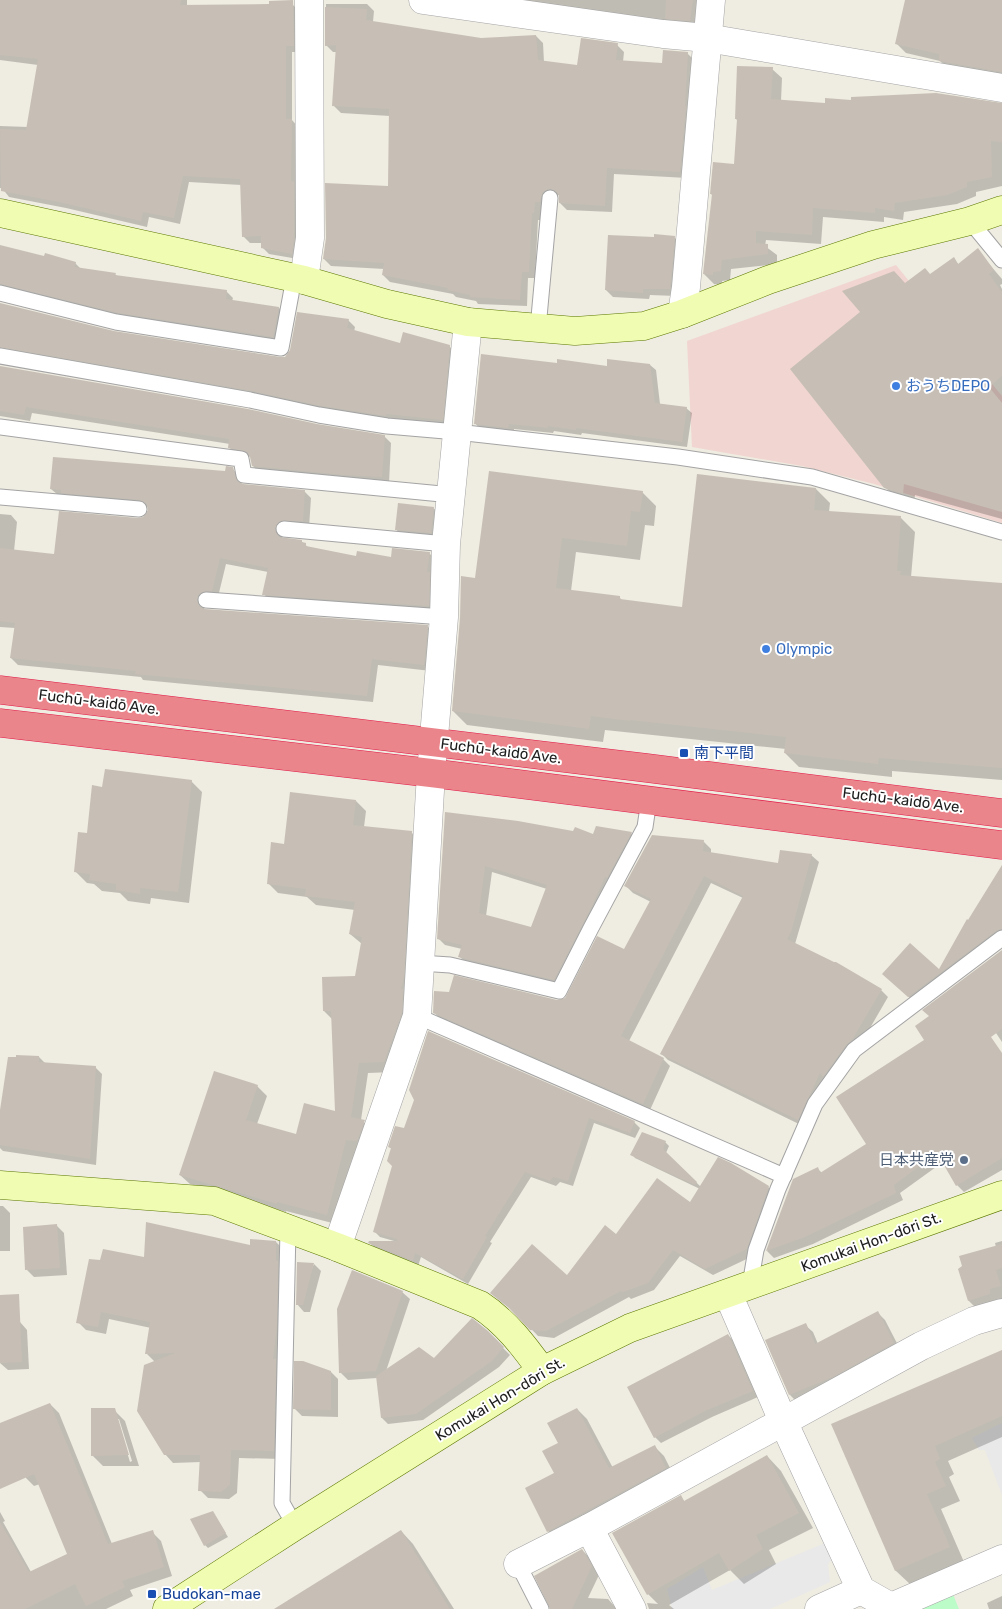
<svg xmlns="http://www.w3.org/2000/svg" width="1002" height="1609" font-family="Rubik,'Noto Sans JP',sans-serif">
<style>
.commercial{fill:#f1d5d0}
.park{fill:#bcfcc9}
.parking{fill:#e9e9e9}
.shadow{fill:#0003;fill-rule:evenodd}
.building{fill:#c7bfb5;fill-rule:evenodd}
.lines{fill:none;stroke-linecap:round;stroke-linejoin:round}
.lane-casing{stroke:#a4a4a4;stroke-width:17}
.street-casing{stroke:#a4a4a4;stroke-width:29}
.secondary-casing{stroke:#5c7800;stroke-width:29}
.highway-casing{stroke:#e11b47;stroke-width:29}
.lane{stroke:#fff;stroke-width:15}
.street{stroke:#fff;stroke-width:28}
.secondary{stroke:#f0fcb2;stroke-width:28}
.highway{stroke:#eb858c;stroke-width:28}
.shop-dot{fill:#3f7fe0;stroke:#fff;stroke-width:2}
.transit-dot{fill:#1a4fb4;stroke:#fff;stroke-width:2}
.service-dot{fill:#5c6f8a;stroke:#fff;stroke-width:2}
.labels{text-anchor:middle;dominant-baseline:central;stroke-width:4;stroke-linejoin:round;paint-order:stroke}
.shop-label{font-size:15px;fill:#366cbe;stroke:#fff;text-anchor:start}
.street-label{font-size:15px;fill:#1d1d1d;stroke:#fff}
.transit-label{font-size:15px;fill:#164399;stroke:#fff;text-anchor:start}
.service-label{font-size:15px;fill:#4e5e75;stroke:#fff;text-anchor:end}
</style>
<rect width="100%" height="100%" fill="#efece2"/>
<polygon class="commercial" points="896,265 1002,396 1002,523 874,484 802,466 692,447 687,341"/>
<polygon class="park" points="952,1592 959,1609 914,1609"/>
<g class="parking">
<polygon points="1002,1423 1002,1495 985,1450 979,1450 972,1438"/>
<polygon points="830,1541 835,1556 828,1564 830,1582 770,1609 672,1609 667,1589 703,1567 712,1590"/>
</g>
<g class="shadow">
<polygon points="0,0 187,0 187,6 293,5 299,11 300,52 292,52 292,120 298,127 298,259 269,254 262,247 262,243 250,243 244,237 241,185 189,182 180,224 149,217 147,227 66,208 9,197 2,188 0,188 0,126 28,127 38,65 0,60"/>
<polygon points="519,0 700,0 697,27"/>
<polygon points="906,0 1002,0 1002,80 950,71 940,61 906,53 896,43"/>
<polygon points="326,4 367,4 374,11 373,22 481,39 536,36 543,43 544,62 578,67 617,45 624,52 623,62 664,64 687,53 694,60 687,178 614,174 612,212 567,210 560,203 560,195 553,196 547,209 541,209 541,220 538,220 535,278 528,278 527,306 478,304 476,301 456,297 453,294 390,282 383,275 384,269 331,266 324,259 390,188 390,116 341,113 334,106 337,52 333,52 326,45"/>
<polygon points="772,69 782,78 781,101 826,104 852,102 1002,104 1002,186 976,192 976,196 957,204 904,212 903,220 884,217 884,222 823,217 821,244 766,240 765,246 777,255 777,264 731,269 730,280 722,281 722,285 714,284 704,274 713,196 711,194 735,165 738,121 736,119"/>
<polygon points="674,237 681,244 676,296 650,295 649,299 613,297 606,290 655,238"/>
<polygon points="0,246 45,258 75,263 81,269 115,274 118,277 226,291 233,298 232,301 279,308 285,314 280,343 0,294"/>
<polygon points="977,250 1002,279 1002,284 1000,285 1002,289 1002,519 915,495 914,504 897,499 885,487 906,284 931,275 954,259 959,265"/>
<polygon points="0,304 113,332 284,358 348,320 355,327 354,332 401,345 449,346 456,353 449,426 392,420 0,356"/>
<polygon points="650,365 656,370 660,404 686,408 692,413 687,447 582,433 581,435 554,431 553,433 514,429 514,433 480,429 475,423 608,367"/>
<polygon points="0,367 317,425 384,436 391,443 389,483 260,473 253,466 252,457 236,454 229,447 230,444 32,413 30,421 0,416"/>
<polygon points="232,469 239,475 242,485 305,492 311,498 309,528 281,535 282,538 301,541 309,548 357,558 392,559 429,553 436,560 435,613 270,601 264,594 268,572 226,564 218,597 205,601 204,610 427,626 434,633 431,671 378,665 373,702 143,680 141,677 18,665 11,658 15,628 0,627 0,514 11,515 17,522 14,551 55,556 147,516 150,509 147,506 69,499 58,495 51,489 226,472"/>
<polygon points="816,489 830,503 829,512 901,518 915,532 911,577 1002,584 1002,780 892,771 892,777 799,767 785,753 786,749 605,730 603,742 467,725 453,711 476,579 642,492 656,506 654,526 645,525 640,560 576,552 571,591 619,597 623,601 683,609"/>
<polygon points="433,508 437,511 434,536 399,533 396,529"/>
<polygon points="191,781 202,792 189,903 151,898 150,904 128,901 120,893 102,891 94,884 87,883 76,872 103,788"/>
<polygon points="356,801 366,811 364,827 411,832 421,842 411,999 394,1072 368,1073 361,1120 374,1130 367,1150 356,1149 336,1224 286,1211 286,1212 190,1184 180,1175 257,1086 267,1096 257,1124 296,1136 336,1112 332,1019 324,1011 356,977 362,944 350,934 355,910 316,905 307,897 278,893 268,883 285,846"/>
<path d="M446,814L593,836L631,833L638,840L561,986L467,964L460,957L462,949L445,945L438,938ZM492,872L547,889L531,928L486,916Z"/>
<polygon points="704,842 711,849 711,853 780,864 811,855 819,862 795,944 881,990 888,997 859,1047 805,1127 668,1060 661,1053 743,898 711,883 629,1041 663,1059 670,1066 650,1110 441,1020 434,1012 565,1000 625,951 651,902 633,893 626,886"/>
<polygon points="1002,892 1002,939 916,1004 892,981 940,971 969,922"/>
<polygon points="1002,951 1002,1042 994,1030 973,1042 1002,1103 1002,1170 964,1192 957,1185 943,1162 900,1193 903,1200 813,1244 774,1258 767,1251 817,1168 822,1173 868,1144 925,1040 931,1017"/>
<polygon points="39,1057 45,1063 95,1067 102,1074 96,1165 3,1151 0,1148 0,1118"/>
<polygon points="416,1100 634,1122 640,1128 635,1138 594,1123 573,1186 560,1182 556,1186 531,1177 490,1242 492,1243 468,1284 421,1257 418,1266 375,1248 369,1242 394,1241 380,1237 375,1232 393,1166 392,1149 389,1147 405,1130"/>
<polygon points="665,1142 669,1146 666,1153 701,1187 768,1187 775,1194 753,1256 713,1275 680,1256 654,1290 631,1299 629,1297 554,1338 538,1336 516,1313 567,1277 616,1235 691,1203 700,1189 635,1158 632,1154"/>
<polygon points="0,1206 3,1206 10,1213 10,1251 0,1251"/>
<polygon points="57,1226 64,1233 67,1275 34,1277 27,1270"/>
<polygon points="1002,1241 1002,1299 976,1308 969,1301 959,1269 996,1247 995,1243"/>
<polygon points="276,1242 284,1250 281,1459 239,1458 237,1493 229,1499 208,1498 200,1490 201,1462 173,1463 165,1454 155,1362 147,1354 151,1328 109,1319 106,1334 86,1330 78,1322 101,1262 145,1258"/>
<polygon points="314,1264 321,1271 310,1312 304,1312 297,1304"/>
<polygon points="402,1292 410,1299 386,1371 434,1359 487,1332 510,1355 499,1367 423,1420 388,1424 382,1418 377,1378 348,1380 340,1372"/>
<polygon points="878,1313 885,1320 901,1351 797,1402 790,1395 805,1325 813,1332 818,1344"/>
<polygon points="0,1322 20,1322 27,1330 29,1369 8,1370 0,1363"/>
<polygon points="728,1335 734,1341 758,1397 712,1417 661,1443 655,1437"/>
<polygon points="1002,1351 1002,1437 948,1461 954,1474 949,1477 960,1501 941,1509 964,1562 911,1585 896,1571 833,1425"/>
<polygon points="331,1372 338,1379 338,1417 302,1416 295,1409"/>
<polygon points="50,1404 59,1413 112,1544 152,1532 161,1541 172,1576 130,1590 133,1596 106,1609 0,1609 0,1512 5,1521 3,1522 31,1572 68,1554 40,1484 34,1486 26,1478 6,1430"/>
<polygon points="577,1409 587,1419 613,1468 654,1446 664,1456 675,1478 558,1541 548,1531 559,1443"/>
<path d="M114,1410L125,1421L139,1466H103L92,1455ZM117,1419H119L132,1461L130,1462Z"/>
<polygon points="767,1456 781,1471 813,1528 769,1550 776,1564 744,1584 730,1570 669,1605 674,1609 649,1609 647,1603 658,1604 648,1594 681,1497 685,1502"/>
<polygon points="213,1513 228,1537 208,1548 205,1545"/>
<polygon points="401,1531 413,1544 454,1609 276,1609"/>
<polygon points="582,1550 590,1558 599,1575 588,1598 608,1599 617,1609 554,1609"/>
<polygon points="1002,1596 1002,1609 989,1609 987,1603"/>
</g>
<g class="building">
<polygon points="0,0 181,0 180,5 269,4 269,1 293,0 294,46 286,46 286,119 292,119 291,181 294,182 294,237 292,254 261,248 261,236 242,237 240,179 183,176 174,218 143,212 141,221 59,202 1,191 0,129 26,130 38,59 0,55"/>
<polygon points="666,0 693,0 690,21 665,19"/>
<polygon points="905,0 1002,0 1002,72 939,61 939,54 895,44"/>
<polygon points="325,7 367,9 366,20 481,38 536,35 538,60 577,65 581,38 618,43 616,60 662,63 663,50 688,52 685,106 686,106 680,172 607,168 605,206 559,203 559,195 556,191 551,189 546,190 542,193 540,202 535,202 534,213 532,213 529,272 522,272 520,300 470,297 470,295 447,290 448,288 382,275 384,263 323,259 326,238 325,183 388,186 389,109 332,106 336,45 325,46"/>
<polygon points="737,66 773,67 771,99 825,103 825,98 851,100 851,97 936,93 1002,103 1002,142 991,141 992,177 967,182 967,187 947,195 895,203 894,211 875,208 875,213 813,208 812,235 756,231 756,243 768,244 768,254 722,260 721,271 713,272 713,275 703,274 712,194 710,194 713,162 734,164 737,119 735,119"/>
<polygon points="654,234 675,236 670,289 643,289 643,293 605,290 608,235 654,237"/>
<polygon points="0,245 44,256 45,253 76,262 75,267 116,273 115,275 227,290 226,299 279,307 273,337 118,313 0,284"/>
<polygon points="978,248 994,270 989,274 1002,292 1002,376 989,387 1002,403 1002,512 904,484 903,494 884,488 790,369 860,312 842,291 894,271 905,283 925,268 930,274 954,257 958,264"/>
<polygon points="0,303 114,331 280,357 285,357 290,350 297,312 349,319 347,328 400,343 403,332 450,345 443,420 386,414 386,416 321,406 252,391 0,347"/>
<polygon points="481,354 557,363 557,359 607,366 607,359 650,364 655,403 687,407 682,442 576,428 576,430 548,426 548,428 509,424 508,428 474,424"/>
<polygon points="0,366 248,409 317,424 385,435 382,477 344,475 252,466 250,457 247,452 228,448 229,439 26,407 24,415 0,411"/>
<polygon points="53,457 225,471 226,466 233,467 237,481 243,484 305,490 303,521 280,521 275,529 279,537 302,540 302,542 306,543 306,546 356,556 357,551 391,557 392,548 430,552 427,572 430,572 429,606 262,595 268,568 220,558 212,591 202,592 198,595 197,600 200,607 205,609 428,625 424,665 372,659 367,696 135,674 136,671 10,658 15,623 0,621 0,548 54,554 59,511 138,518 143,517 148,510 147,505 140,500 61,493 61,490 50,489"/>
<polygon points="489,471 643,491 640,512 631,511 627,546 562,538 556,588 620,596 620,599 682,607 697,474 816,488 814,510 901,516 897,571 901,571 900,575 1002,583 1002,768 879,758 878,764 784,753 786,737 630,720 630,721 591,716 589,729 452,711 460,618 461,576 475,578"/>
<polygon points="398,503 434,507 431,533 395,530"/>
<polygon points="105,769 192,780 178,892 140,888 140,894 116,890 116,884 89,880 90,874 74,872 78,832 87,833 92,785 102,787"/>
<polygon points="290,792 356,800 353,825 412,831 404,977 401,989 403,989 402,1013 384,1062 359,1063 351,1117 365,1120 357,1141 346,1140 327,1215 277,1202 277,1204 179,1175 214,1071 258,1085 246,1120 296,1134 304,1103 335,1111 331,1011 323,1011 322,977 355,976 362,937 349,934 355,902 305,896 306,889 267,884 271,842 284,844"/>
<path d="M445,812L518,821L573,831L575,827L593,834L596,826L632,832L607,878L605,877L592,906L554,980L458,957L462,945L437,939ZM485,866L547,885L531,927L479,913Z"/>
<polygon points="652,835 704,840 703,851 778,863 780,850 812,854 791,932 787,939 834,962 836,962 882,989 852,1040 846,1045 823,1077 820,1073 798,1120 660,1054 743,896 704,876 621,1036 664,1058 643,1104 433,1013 434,991 449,992 454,975 557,1000 565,998 597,936 624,949 651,899 624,886"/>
<polygon points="1002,865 1002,929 996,931 908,997 882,974 910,943 939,969 967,919 968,920"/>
<polygon points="1002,950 1002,1029 991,1037 1002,1053 1002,1158 956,1186 937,1153 894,1185 896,1193 805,1237 766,1251 793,1179 818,1167 820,1173 866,1144 836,1097 924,1040 915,1026 929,1016 922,1010"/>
<polygon points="428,1031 635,1121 630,1133 589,1118 568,1181 553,1177 550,1181 525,1172 485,1236 487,1237 463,1279 415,1253 413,1261 368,1243 369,1241 397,1241 397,1239 373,1232 392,1166 387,1161 391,1148 388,1147 395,1126 404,1128 414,1100 409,1090"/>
<polygon points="16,1055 39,1056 39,1062 96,1066 90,1159 0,1145 0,1110 8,1057 16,1057"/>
<polygon points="642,1132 666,1141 663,1149 697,1182 695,1185 630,1155"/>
<polygon points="718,1157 731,1163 769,1186 747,1249 705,1269 673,1250 648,1283 623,1292 621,1291 546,1331 530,1330 509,1308 490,1293 532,1244 567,1275 605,1225 616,1234 657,1178 690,1202"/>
<polygon points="146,1222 250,1245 250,1239 276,1241 276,1261 278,1261 277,1324 273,1359 276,1359 274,1451 231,1450 230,1485 221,1492 198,1491 200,1455 164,1455 137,1411 144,1365 175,1353 145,1354 150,1322 101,1312 98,1327 76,1323 89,1259 100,1260 103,1249 144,1257"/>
<polygon points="57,1224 60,1268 25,1270 23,1227"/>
<polygon points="1002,1244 1002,1268 996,1270 1001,1286 990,1289 990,1294 968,1301 958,1269 962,1266 959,1256"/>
<polygon points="297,1262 314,1263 303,1305 296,1305"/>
<polygon points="352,1270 403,1291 376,1371 339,1373 337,1309"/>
<polygon points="19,1294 22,1362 0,1363 0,1295"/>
<polygon points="878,1311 894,1343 833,1377 789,1395 765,1340 806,1323 815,1344"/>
<polygon points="472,1318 488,1331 504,1347 492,1361 416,1414 381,1418 376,1376 419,1347 434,1358"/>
<polygon points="728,1334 753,1391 705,1411 654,1438 627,1387"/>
<polygon points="1002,1350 1002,1416 935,1446 940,1459 935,1462 946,1486 927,1494 950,1547 895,1571 831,1424"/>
<polygon points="294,1361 303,1361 331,1371 331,1410 293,1409"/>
<polygon points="50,1403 108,1544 153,1530 164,1567 122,1581 125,1587 86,1606 75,1584 25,1609 0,1609 0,1522 29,1572 67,1554 34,1474 0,1489 0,1423"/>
<polygon points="91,1408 115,1408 129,1455 91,1456"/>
<polygon points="577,1408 609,1468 655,1445 666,1468 547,1532 525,1488 554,1473 542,1451 558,1443 547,1423"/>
<polygon points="767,1455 799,1513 756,1535 763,1549 729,1571 719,1553 647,1595 612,1533 681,1495 684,1501"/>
<polygon points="213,1511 226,1533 204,1546 190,1519"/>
<polygon points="401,1530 450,1609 274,1609"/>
<polygon points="582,1549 592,1566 572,1609 550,1609 534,1576"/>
</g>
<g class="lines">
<g class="lane-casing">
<g id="lane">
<polyline points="970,221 1002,260"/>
<polyline points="0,293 116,322 281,348 294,278"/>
<polyline points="538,328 550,198"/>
<polyline points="0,356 250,400 319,415 387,426 457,432 678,457 812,477 1002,532"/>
<polyline points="0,427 241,459 244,475 452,495"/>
<polyline points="0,497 139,509"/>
<polyline points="284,529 446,544"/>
<polyline points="206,600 444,617"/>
<polyline points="420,963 450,965 559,991 591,928 645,827 649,800"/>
<polyline points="417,1016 784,1176"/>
<polyline points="288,1229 282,1503 295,1526"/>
<polyline points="750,1285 756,1250 778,1189 815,1104 854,1050 1002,938"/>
<polyline points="518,1564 541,1609"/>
</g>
</g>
<g class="street-casing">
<g id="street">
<polyline points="423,0 663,34 707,38 1002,88"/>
<polyline points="304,280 310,238 309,0"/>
<polyline points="682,314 686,287 711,0"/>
<polyline points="337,1247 417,1016 431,773 444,617 446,544 468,322"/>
<polyline points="728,1294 783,1421 861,1590 891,1607 892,1609"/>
<polyline points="589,1528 632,1609"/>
<polyline points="518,1564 589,1528 921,1346 974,1321 1002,1313"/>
<polyline points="891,1607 1002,1559"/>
<polyline points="819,1609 861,1590"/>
</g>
</g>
<g class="secondary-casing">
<g id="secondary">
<polyline points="0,213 304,280 387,304 468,322 575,331 644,326 682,314 768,280 873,245 970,221 1002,210"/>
<path d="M0,1185L214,1201L337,1247L480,1305C506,1322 524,1346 542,1371"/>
<polyline points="167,1609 295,1526 542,1371 630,1328 1002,1195"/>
</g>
</g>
<g class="highway-casing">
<g id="highway">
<polyline points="0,690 647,768 1002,813"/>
<polyline points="0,723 431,773 1002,845"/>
</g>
</g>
<use href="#lane" class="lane"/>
<use href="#street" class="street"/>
<use href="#secondary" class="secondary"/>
<use href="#highway" class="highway"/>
</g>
<g class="shop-dot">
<circle cx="896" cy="386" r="5"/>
<circle cx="766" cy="649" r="5"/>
</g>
<g class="transit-dot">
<rect x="679" y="748" width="10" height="10" rx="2.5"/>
<rect x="147" y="1589" width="10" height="10" rx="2.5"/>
</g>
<circle class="service-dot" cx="964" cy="1160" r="5"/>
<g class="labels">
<g class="shop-label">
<text x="906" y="386">おうちDEPO</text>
<text x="776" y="649">Olympic</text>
</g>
<g class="street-label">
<text transform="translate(99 702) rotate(7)">Fuchū-kaidō Ave.</text>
<text transform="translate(501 751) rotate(7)">Fuchū-kaidō Ave.</text>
<text transform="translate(903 800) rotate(7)">Fuchū-kaidō Ave.</text>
<text transform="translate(871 1242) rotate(-20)">Komukai Hon-dōri St.</text>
<text transform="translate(500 1399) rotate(-31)">Komukai Hon-dōri St.</text>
</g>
<g class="transit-label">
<text x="694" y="753">南下平間</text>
<text x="162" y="1594">Budokan-mae</text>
</g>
<g class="service-label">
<text x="954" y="1160">日本共産党</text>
</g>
</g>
</svg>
